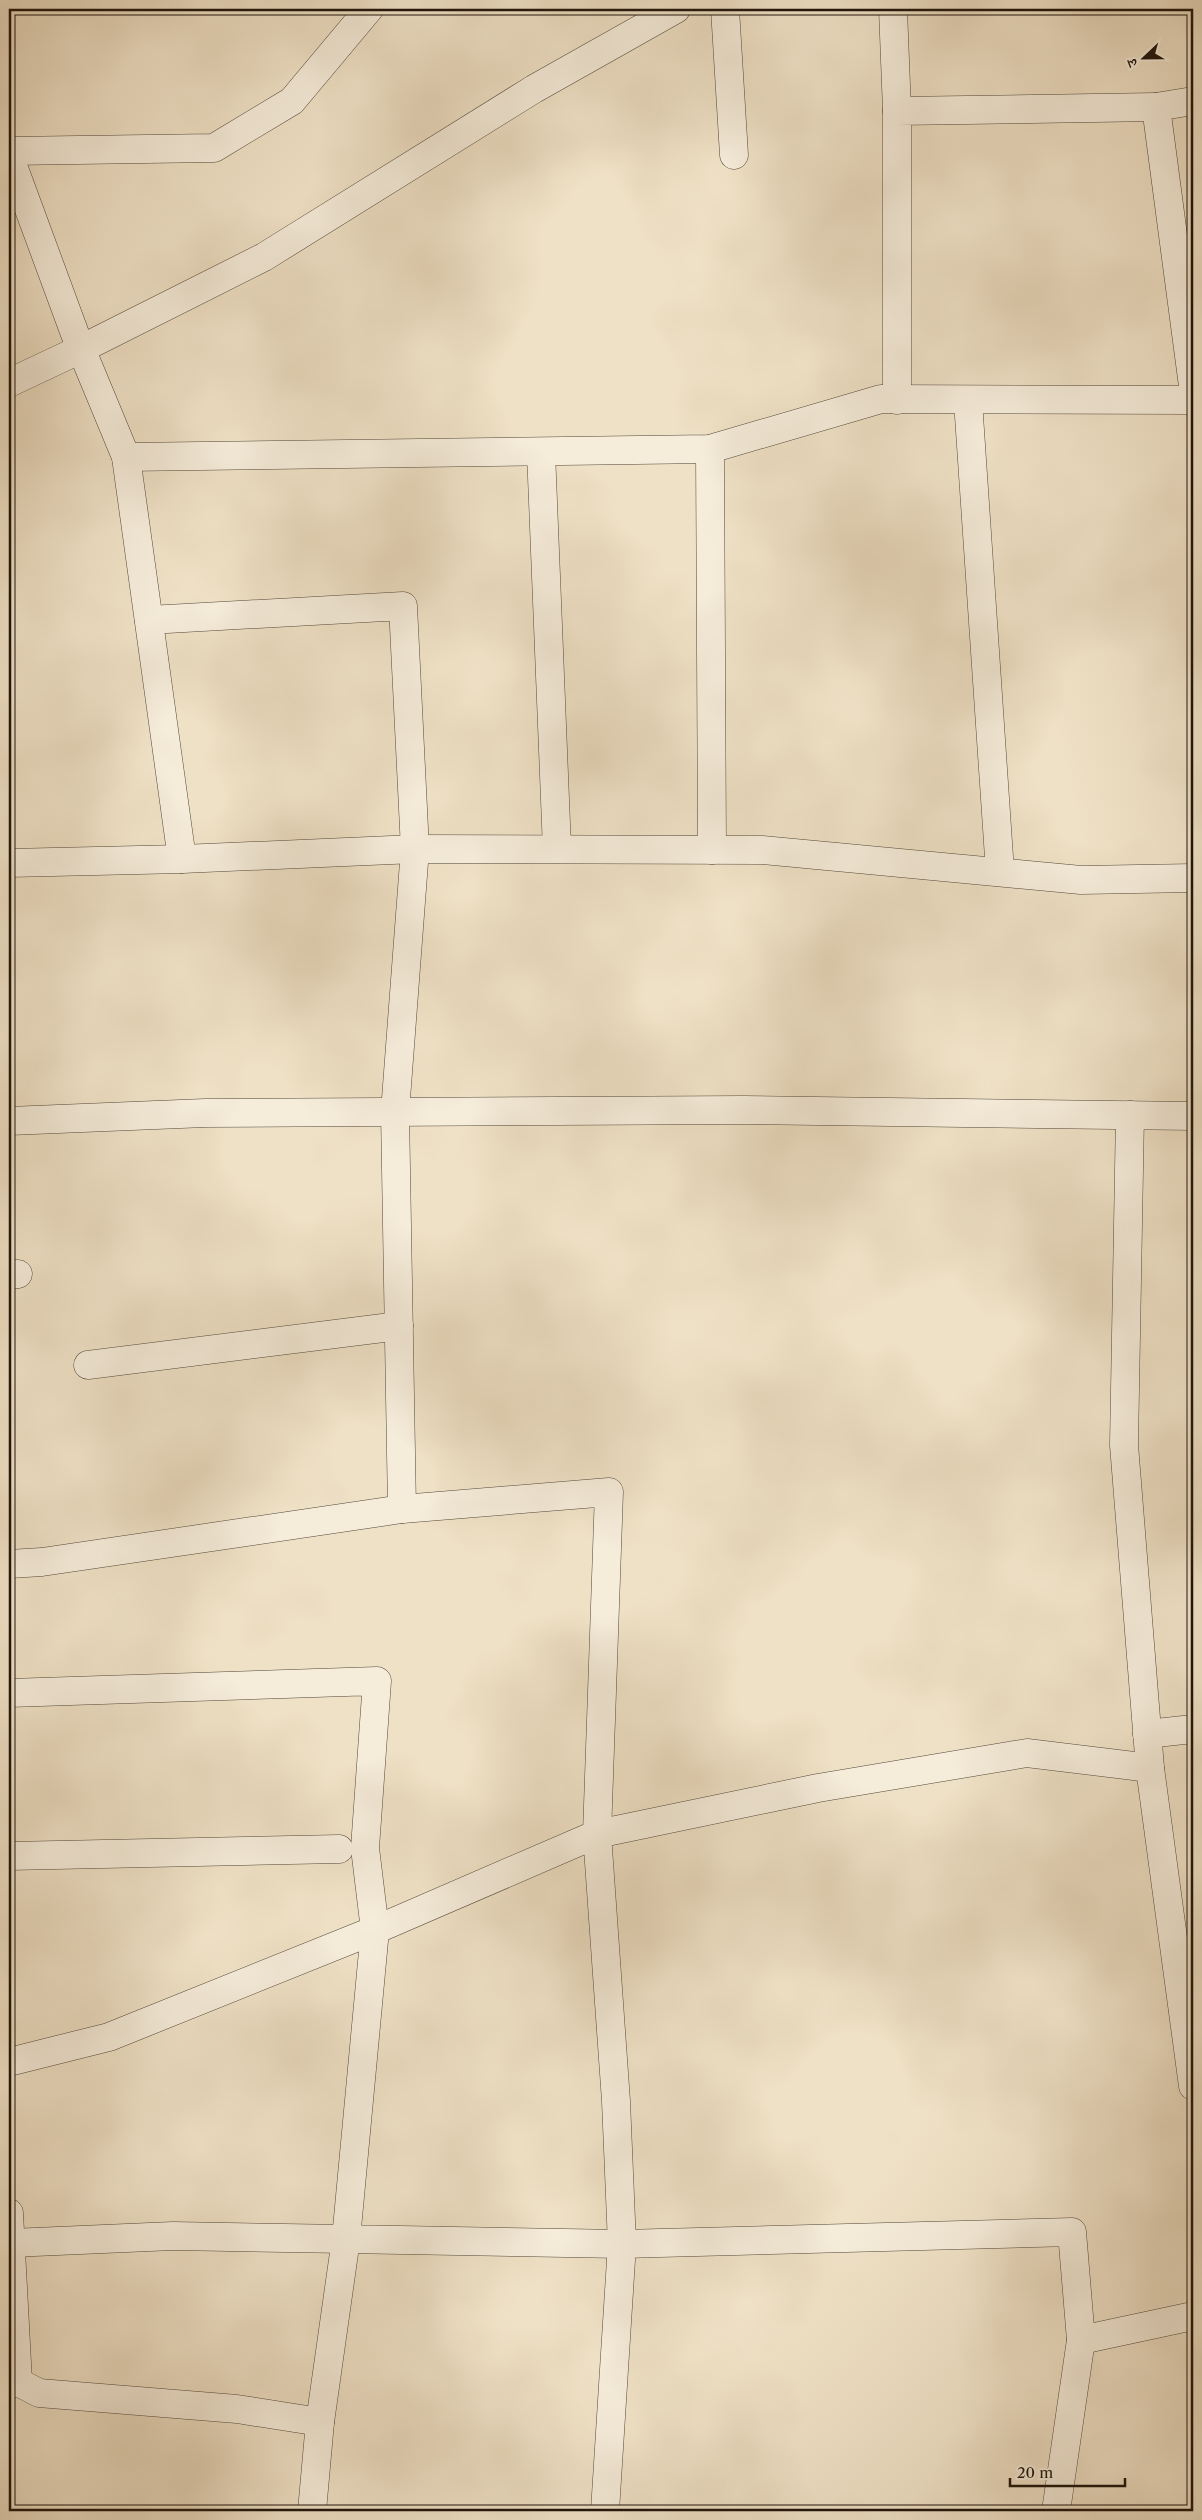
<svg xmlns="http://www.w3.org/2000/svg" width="1202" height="2520" font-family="'Libre Caslon Text','Noto Serif Devanagari',serif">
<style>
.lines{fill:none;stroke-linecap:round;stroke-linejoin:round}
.minor-casing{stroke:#52483a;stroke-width:29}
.minor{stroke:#f5ecda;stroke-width:28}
</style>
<rect width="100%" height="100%" fill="#efe1c6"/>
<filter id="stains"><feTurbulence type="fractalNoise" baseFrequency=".004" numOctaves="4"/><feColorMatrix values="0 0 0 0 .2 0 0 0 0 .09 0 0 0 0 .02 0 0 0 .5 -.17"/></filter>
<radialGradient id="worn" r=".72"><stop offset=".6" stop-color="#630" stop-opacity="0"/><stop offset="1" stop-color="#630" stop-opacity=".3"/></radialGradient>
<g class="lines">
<g class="minor-casing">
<g id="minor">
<polyline points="725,9 734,155"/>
<polyline points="893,9 897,111"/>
<polyline points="1193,101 1156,107 1193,386"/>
<polyline points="9,151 214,148 292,101 369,9"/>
<polyline points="9,155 75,334 126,457 182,859"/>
<polyline points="9,383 81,349 264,257 534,89 676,9"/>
<polyline points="897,400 897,111 1156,107"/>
<polyline points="968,401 1000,872"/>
<polyline points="710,449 712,850"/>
<polyline points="541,452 557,849"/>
<polyline points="126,457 710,449 881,399 1193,400"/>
<polyline points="149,620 403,606 415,849 395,1112 402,1509"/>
<polyline points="9,863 182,859 415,849 762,850 1081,880 1193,878"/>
<polyline points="1130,1115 1124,1445 1150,1768 1193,2086"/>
<polyline points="9,1121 205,1113 744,1110 1193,1116"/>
<polyline points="9,1275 18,1274"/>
<polyline points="88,1365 399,1326"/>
<polyline points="9,1564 42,1562 402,1509 609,1492 597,1834 375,1930 346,2239 622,2244 616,2101 597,1834 818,1788 1027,1753 1150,1768"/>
<polyline points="9,1693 377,1681 365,1848 375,1930 109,2037 9,2062"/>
<polyline points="1147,1734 1193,1729"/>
<polyline points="9,1856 339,1849"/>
<polyline points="9,2213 18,2382"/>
<polyline points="11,2243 173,2236 346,2239 320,2422 312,2511"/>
<polyline points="1081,2340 1193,2316"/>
<polyline points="9,2384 18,2382 39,2393 237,2409 320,2422"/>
<polyline points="605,2511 622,2244 1072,2232 1081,2340 1056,2511"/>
</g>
</g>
<use href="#minor" class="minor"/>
</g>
<rect width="1202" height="2520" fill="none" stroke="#efe1c6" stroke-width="30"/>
<rect x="10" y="10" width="1182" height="2500" fill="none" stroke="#1e150c" stroke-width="2.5"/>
<rect x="15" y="15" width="1172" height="2490" fill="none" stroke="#1e150c"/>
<g transform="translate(1144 58) rotate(248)" stroke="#f5ecda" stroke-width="4" paint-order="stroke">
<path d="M0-4L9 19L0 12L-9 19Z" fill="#1e150c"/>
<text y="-8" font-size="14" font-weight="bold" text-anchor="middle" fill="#1e150c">उ</text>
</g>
<path d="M1010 2478v8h115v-8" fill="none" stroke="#1e150c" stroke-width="2.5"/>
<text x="1017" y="2478" font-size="15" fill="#1e150c" stroke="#f5ecda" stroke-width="4" paint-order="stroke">20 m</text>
<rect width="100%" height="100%" filter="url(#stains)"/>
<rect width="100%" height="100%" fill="url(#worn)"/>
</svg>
